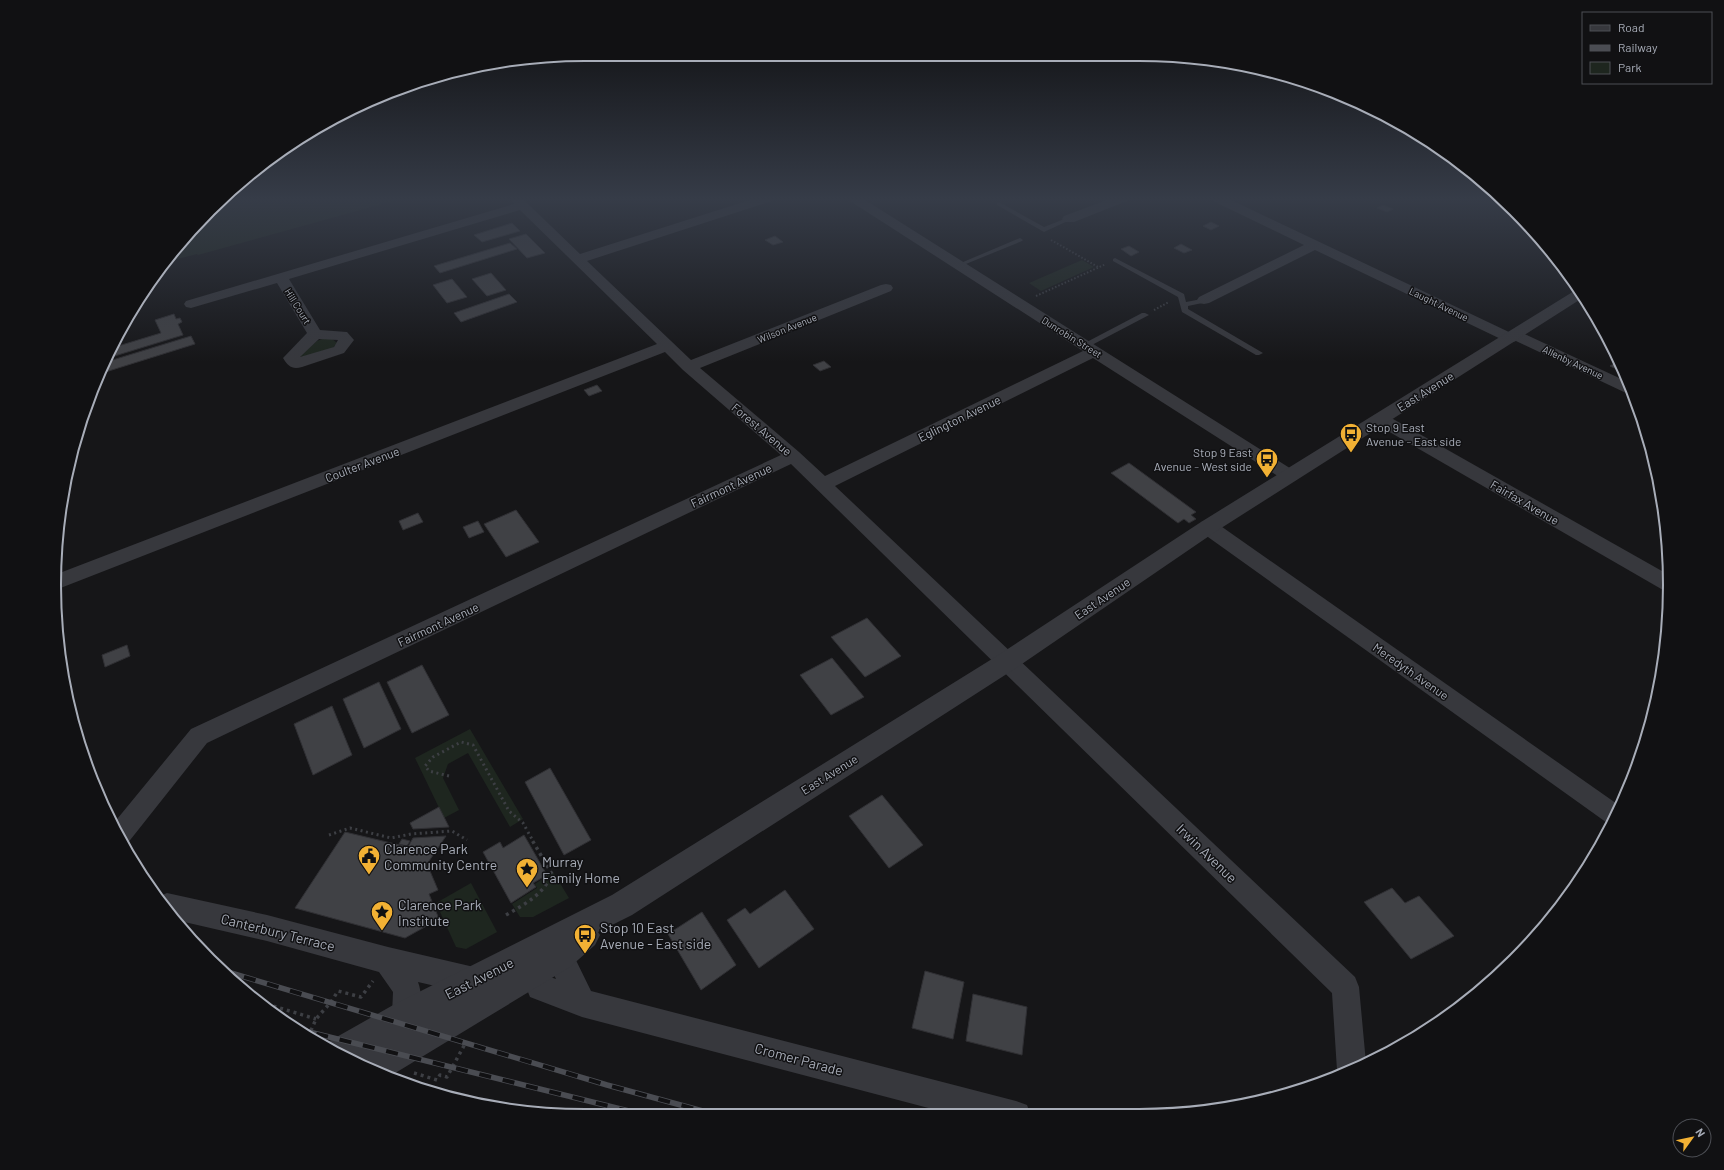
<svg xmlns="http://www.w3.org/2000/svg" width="1724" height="1170" font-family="Barlow,sans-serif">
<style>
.green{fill:#1e261f}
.building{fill:#404145;stroke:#303034}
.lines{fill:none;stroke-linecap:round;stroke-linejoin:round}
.path-far2{stroke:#3d3f44;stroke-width:2;stroke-dasharray:1.5 2;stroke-linecap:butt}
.path-far1{stroke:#3d3f44;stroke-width:3;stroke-dasharray:2 3.5;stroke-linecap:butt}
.path{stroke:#3d3f44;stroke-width:3.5;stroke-dasharray:3 4;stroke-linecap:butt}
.service{fill:#37383d;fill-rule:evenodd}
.minor{fill:#37383d;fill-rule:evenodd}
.tertiary{fill:#37383d;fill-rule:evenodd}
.rail-casing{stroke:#4a4c52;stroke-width:5.5}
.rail{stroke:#111113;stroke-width:4;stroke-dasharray:12;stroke-linecap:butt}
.labels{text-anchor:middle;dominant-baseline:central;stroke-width:3;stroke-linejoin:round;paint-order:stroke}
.far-street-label{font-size:10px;fill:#a8adb8;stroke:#111113}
.street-label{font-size:12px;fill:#a8adb8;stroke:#111113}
.poi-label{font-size:12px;fill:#a8adb8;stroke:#111113;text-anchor:start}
.near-poi-label{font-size:14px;fill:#a8adb8;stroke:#111113;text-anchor:start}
.near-street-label{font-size:14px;fill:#a8adb8;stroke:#111113}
.rim{fill:none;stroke:#a8adb8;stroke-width:2}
</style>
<rect width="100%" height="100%" fill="#161618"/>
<g class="green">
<polygon points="224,198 404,198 198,255 197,254 166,262 165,260 210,209"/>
<polygon points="1082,260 1094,267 1041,291 1029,283"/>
<polygon points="322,339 332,339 337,343 332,349 302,357 300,356 317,341"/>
<polygon points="470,729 523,819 510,827 468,753 448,764 443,778 459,810 444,818 415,758"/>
<polygon points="553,872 569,898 533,917 520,917 512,904 537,888 535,884"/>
<polygon points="471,883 497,932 466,949 456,947 436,903"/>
</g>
<g class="building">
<polygon points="1383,205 1393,209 1387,212 1377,208"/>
<polygon points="1211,222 1219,226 1211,230 1203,226"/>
<polygon points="512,223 520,231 482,242 474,235"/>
<polygon points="526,234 545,253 527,258 509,239"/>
<polygon points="775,236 783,242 773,245 765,240"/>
<polygon points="510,243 517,249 440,273 434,266"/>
<polygon points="1181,244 1192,250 1184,253 1174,248"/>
<polygon points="1129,246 1139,252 1131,256 1121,249"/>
<polygon points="491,273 506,290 487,296 472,279"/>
<polygon points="452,279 467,297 447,303 433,285"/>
<polygon points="509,294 517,302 461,322 454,313"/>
<polygon points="174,314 176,319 180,318 182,322 178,324 183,335 108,358 115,347 161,333 155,320"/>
<polygon points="191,336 195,344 99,374 106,362"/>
<polygon points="824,361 831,367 820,371 813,365"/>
<polygon points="1617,362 1620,363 1625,373 1610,366"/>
<polygon points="597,385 602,391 589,396 584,390"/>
<polygon points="1129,463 1196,512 1191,515 1196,519 1189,523 1184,519 1178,523 1111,473"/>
<polygon points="516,510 539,542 506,557 484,524"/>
<polygon points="418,513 423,522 403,530 399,521"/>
<polygon points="478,521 484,532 469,538 463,527"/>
<polygon points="867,618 901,656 865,677 831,637"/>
<polygon points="127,645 130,656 105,667 102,655"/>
<polygon points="832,658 864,697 831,715 800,675"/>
<polygon points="422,665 449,715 412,733 387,682"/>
<polygon points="379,682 401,729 364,748 343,699"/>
<polygon points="332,706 352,755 313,775 294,724"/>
<polygon points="550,768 591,840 564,855 525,782"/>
<polygon points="882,795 923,845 889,868 849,816"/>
<polygon points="439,807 449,827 413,829 410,823"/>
<polygon points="345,832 408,847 413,838 446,836 427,864 438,890 429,894 439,919 405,938 295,908"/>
<polygon points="524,835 547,875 533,883 536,887 511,903 483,852 500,842 503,848"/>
<polygon points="402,839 410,841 407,846 399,844"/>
<polygon points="1392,888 1405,903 1419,896 1454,936 1411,959 1364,902"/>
<polygon points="785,890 814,929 759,968 727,920 745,908 750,914"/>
<polygon points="702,912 736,965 701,990 668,934"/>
<polygon points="925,971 964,982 953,1039 912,1028"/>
<polygon points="973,994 1027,1007 1022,1055 966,1041"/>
</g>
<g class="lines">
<g class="path-far2">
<polyline points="1051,240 1098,267"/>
<polyline points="1036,296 1106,264"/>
<polyline points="1154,310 1169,302"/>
</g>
<g class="path-far1">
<polyline points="449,776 429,771 425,766 433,757 461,742 473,745 509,811 523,823 533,841"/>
<polyline points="329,835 350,828 391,838 411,834 452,831 467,840"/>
</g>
<g class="path">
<path d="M506,915C525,904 543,895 552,874L532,840"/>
<polyline points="260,1002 316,1019"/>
<polyline points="308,1037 316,1019 331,1002 338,991 361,997 373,981"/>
<polyline points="414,1073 437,1080 440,1075 447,1077 466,1042"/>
</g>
<g class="service">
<polygon points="999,202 1044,227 1067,218 1072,219 1044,232 997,205 997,203"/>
<polygon points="1020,238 1023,240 1022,241 961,266 956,265"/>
<polygon points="1115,258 1184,294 1186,302 1207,298 1207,302 1188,306 1188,309 1263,353 1259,355 1256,355 1182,312 1178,297 1113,261 1113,259"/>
<polygon points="1142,313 1145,313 1149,315 1088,347 1082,347 1081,345"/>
</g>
<g class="minor">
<path d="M509,198H522L580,254L756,198H774L772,201L587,261L691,360L881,285L886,284L891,285L893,288L891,291L700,368L799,452L825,476L1083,351L850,201L848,198H862L1296,472L1299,476L1296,480L1290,482L1284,480L1093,358L835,486L1355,977L1359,987L1366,1063L1340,1076L1337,1070L1332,993L791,464L207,743L127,844L123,846L113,824L191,729L781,455L683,370L665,352L58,589L57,574L657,344L520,210L289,279L320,330L347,332L354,340L344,353L302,367C292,370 288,366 283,358L307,333L277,283L191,308L186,307L184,304L186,301L514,204ZM319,339L338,340L334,347L300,357Z"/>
<polygon points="1112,198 1129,198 1127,201 1074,222 1064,222 1062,219 1064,216"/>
<polygon points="1211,198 1227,198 1509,332 1515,330 1520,332 1630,383 1633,395 1626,393 1516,341 1510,343 1505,341 1315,250 1209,303 1204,304 1199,303 1197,300 1199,297 1304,245 1213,201"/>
<polygon points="1380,414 1386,415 1669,575 1669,592 1663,590 1374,423 1372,419 1374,415"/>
<polygon points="1208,520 1215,522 1620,806 1610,825 1201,532 1199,527 1201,522"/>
<path d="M167,893L267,915L388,947L474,967L484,971L488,981L484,991L474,995L418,982C423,995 421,1012 416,1025L406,1029L396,1025L392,1015L393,992L379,972L267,941L180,921L160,896Z"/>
<polygon points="559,942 569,946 591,991 1016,1101 1027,1105 1031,1116 959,1116 582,1017 530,997 520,972 524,962 534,958 544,962 550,977 556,979 545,956 549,946"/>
</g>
<polygon class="tertiary" points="1579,288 1584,297 1215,532 1016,668 632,915 598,932 600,935 595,945 570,967 392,1075 358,1064 360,1058 353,1062 350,1061 324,1046 326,1043 395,1004 612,895 1000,654 1201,522"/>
<g class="rail-casing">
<g id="rail">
<polyline points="221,970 607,1085 721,1116"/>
<polyline points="293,1028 649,1116"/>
</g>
</g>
<use href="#rail" class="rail"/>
</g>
<linearGradient id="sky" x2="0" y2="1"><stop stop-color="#0c0c0d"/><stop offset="0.55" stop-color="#363c48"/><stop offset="1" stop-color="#363c48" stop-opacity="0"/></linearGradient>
<rect width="1724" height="362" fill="url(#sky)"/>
<defs>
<g id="bus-pin" transform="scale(1.15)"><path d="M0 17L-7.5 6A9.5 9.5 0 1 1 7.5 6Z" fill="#f2b134" stroke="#111113"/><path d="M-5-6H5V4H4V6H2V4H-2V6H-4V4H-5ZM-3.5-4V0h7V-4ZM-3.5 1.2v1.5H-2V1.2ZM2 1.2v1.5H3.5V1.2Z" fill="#111"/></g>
<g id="civic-pin" transform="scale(1.15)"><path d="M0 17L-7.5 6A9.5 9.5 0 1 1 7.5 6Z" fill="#f2b134" stroke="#111113"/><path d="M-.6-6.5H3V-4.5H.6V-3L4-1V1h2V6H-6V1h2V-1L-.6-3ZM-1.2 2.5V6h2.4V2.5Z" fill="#111"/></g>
<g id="sight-pin" transform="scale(1.15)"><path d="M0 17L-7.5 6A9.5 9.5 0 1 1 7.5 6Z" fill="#f2b134" stroke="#111113"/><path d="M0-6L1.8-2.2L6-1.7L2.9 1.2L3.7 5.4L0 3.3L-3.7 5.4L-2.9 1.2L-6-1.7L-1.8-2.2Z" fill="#111"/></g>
</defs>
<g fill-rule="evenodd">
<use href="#bus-pin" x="1351" y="434"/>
<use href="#bus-pin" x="1267" y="459"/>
<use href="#civic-pin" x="369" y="856"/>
<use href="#sight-pin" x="527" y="869"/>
<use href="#sight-pin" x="382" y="912"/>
<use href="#bus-pin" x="585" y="935"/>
</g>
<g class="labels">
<g class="far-street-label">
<text transform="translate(1439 304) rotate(26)">Laught Avenue</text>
<text transform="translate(298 306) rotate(58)">Hill Court</text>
<text transform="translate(787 328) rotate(-22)">Wilson Avenue</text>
<text transform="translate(1072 337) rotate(32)">Dunrobin Street</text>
<text transform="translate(1573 362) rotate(25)">Allenby Avenue</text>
</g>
<g class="street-label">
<text transform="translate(1425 391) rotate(-32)">East Avenue</text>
<text transform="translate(959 418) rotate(-26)">Eglington Avenue</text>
<text transform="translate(762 429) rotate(40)">Forest Avenue</text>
<text transform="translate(362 464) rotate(-21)">Coulter Avenue</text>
<text transform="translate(731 485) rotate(-25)">Fairmont Avenue</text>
<text transform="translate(1525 502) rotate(30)">Fairfax Avenue</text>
<text transform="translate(1102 598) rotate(-34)">East Avenue</text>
<text transform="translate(438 624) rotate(-25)">Fairmont Avenue</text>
<text transform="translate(1411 671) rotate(35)">Meredyth Avenue</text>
<text transform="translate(829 774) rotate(-32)">East Avenue</text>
</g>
<g class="poi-label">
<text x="1366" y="427">Stop 9 East<tspan x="1366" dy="14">Avenue - East side</tspan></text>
<text x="1252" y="452" text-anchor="end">Stop 9 East<tspan x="1252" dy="14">Avenue - West side</tspan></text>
</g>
<g class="near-poi-label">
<text x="384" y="848">Clarence Park<tspan x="384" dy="16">Community Centre</tspan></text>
<text x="542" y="861">Murray<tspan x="542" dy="16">Family Home</tspan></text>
<text x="398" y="904">Clarence Park<tspan x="398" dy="16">Institute</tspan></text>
<text x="600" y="927">Stop 10 East<tspan x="600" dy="16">Avenue - East side</tspan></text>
</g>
<g class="near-street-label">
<text transform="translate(1207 853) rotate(44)">Irwin Avenue</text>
<text transform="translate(278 932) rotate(14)">Canterbury Terrace</text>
<text transform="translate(479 978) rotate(-27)">East Avenue</text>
<text transform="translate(799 1059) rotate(15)">Cromer Parade</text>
</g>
</g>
<path d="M0 0H1724V1170H0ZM585 61H1139A524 524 0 0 1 1663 585V585A524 524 0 0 1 1139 1109H585A524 524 0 0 1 61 585V585A524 524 0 0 1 585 61Z" fill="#111113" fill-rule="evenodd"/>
<path class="rim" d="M585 61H1139A524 524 0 0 1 1663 585V585A524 524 0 0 1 1139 1109H585A524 524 0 0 1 61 585V585A524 524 0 0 1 585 61Z"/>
<rect x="1582" y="12" width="130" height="72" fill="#111113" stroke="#4d4f55"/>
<rect x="1590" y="25" width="20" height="6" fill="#37383d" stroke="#4d4f55"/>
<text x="1618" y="32" font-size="12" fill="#a8adb8">Road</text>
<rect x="1590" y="45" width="20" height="6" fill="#4a4c52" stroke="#4d4f55"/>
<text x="1618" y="52" font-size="12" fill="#a8adb8">Railway</text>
<rect x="1590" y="62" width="20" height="12" fill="#1e261f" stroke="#4d4f55"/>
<text x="1618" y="72" font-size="12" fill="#a8adb8">Park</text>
<g transform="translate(1692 1138) rotate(57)"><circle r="19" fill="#111113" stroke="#4d4f55"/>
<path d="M0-3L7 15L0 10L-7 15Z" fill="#f2b134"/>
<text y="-6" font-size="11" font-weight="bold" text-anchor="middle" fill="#a8adb8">N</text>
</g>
</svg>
